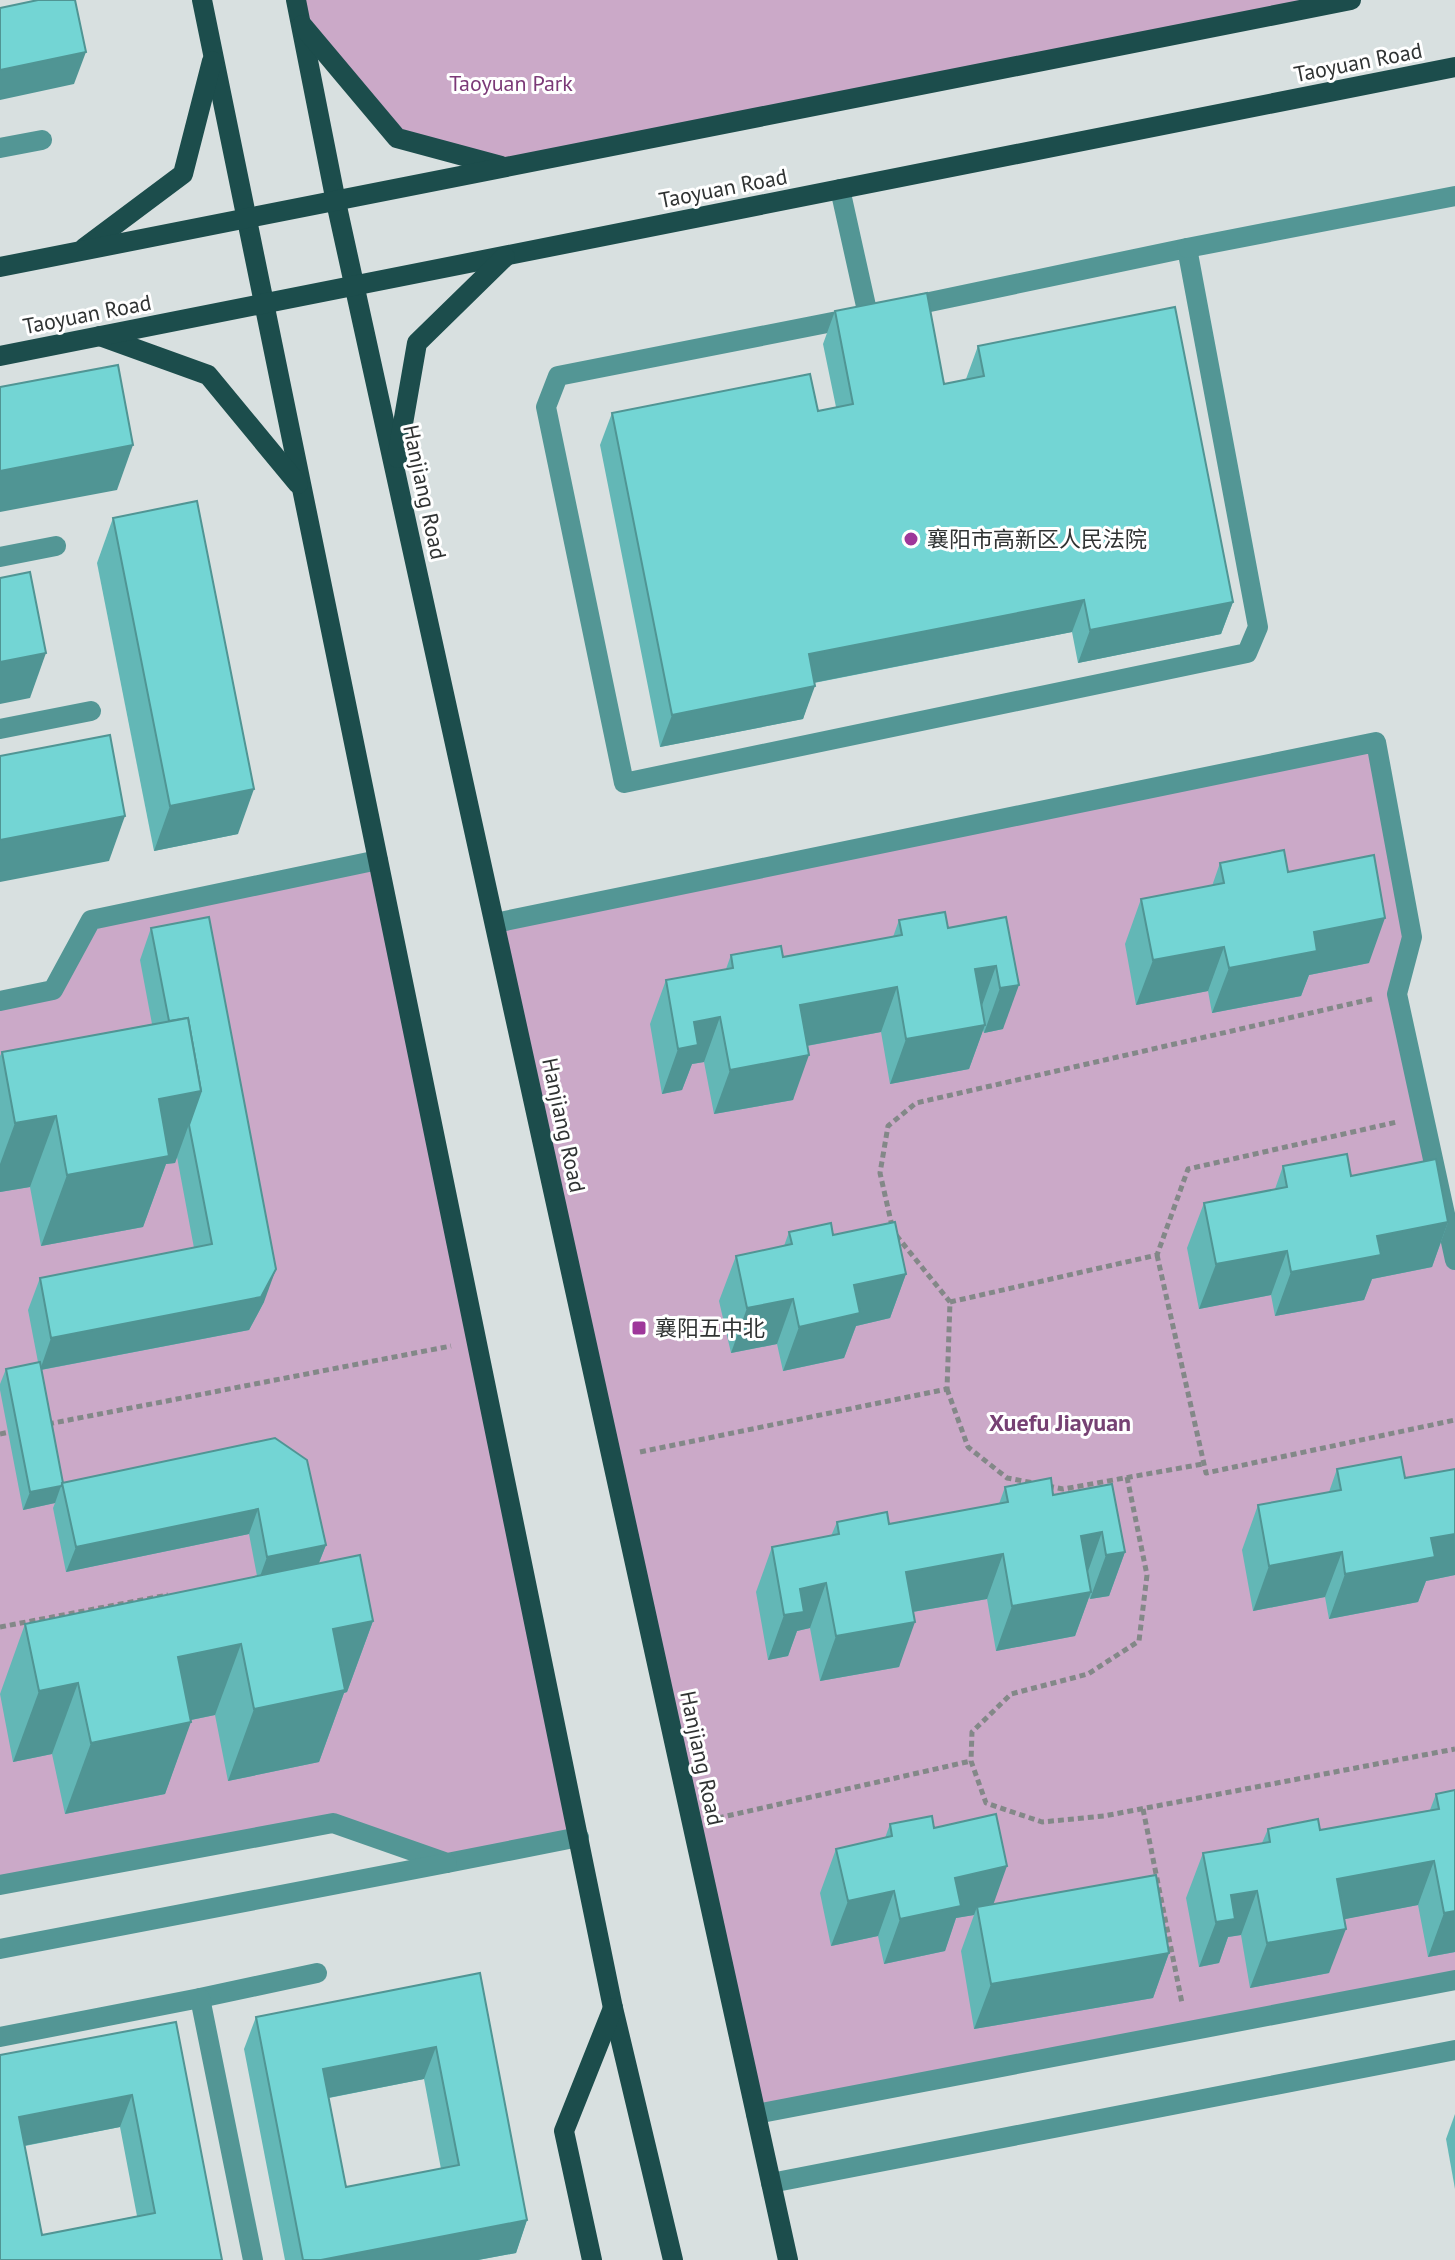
<svg xmlns="http://www.w3.org/2000/svg" width="1455" height="2260" font-family="'PT Sans','Noto Sans SC',sans-serif">
<style>
.green{fill:#cba9c8}
.lines{fill:none;stroke-linecap:round;stroke-linejoin:round}
.path{stroke:#838888;stroke-width:5;stroke-dasharray:6 4;stroke-linecap:butt}
.minor{stroke:#539695;stroke-width:20}
.major{stroke:#1c4d4c;stroke-width:20}
.wall{fill:#63b7b6;fill-rule:evenodd}
.shaded-wall{fill:#509594}
.building{fill:#73d5d4;stroke:#509594;stroke-width:2;fill-rule:evenodd}
.poi-dot{fill:#9e379a;stroke:#fff;stroke-width:3}
.labels{text-anchor:middle;dominant-baseline:central;stroke-width:6;stroke-linejoin:round;paint-order:stroke}
.street-label{font-size:22px;fill:#303333;stroke:#fff}
.park-label{font-size:22px;fill:#7b3977;stroke:#fff}
.poi-label{font-size:22px;fill:#303333;stroke:#fff;text-anchor:start}
.neighbourhood-label{font-size:24px;font-weight:bold;fill:#764173;stroke:#fff}
</style>
<rect width="100%" height="100%" fill="#d8e0e0"/>
<g class="green">
<polygon points="296,0 1351,0 509,168 397,138"/>
<polygon points="1376,742 1412,937 1397,994 1455,1260 1455,1980 756,2114 495,923"/>
<polygon points="378,860 579,1837 447,1863 333,1823 0,1890 0,1001 53,990 91,920"/>
</g>
<g class="lines">
<g class="path">
<polyline points="892,1226 880,1173 888,1126 916,1103 1372,999"/>
<polyline points="1157,1255 1206,1473 1455,1420"/>
<polyline points="950,1302 1157,1255 1188,1169 1397,1122"/>
<polyline points="947,1389 968,1447 1007,1478 1034,1483"/>
<polyline points="48,1424 451,1346"/>
<polyline points="0,1434 15,1431"/>
<polyline points="640,1452 947,1389 950,1302 896,1235"/>
<polyline points="1127,1477 1147,1575 1139,1641 1088,1674 1011,1694 972,1732 971,1761 986,1803 1042,1822 1104,1816 1455,1749"/>
<polyline points="1048,1486 1063,1489 1203,1464"/>
<polyline points="0,1627 168,1595"/>
<polyline points="1143,1809 1182,2003"/>
<polyline points="718,1818 971,1761"/>
</g>
<g class="minor">
<polyline points="0,148 42,140"/>
<polyline points="840,189 868,315 558,376 546,407 624,783 1247,653 1258,627 1187,248 901,308"/>
<polyline points="1187,248 1455,196"/>
<polyline points="0,557 56,546"/>
<polyline points="0,729 91,711"/>
<polyline points="495,923 1376,742 1412,937 1397,994 1455,1260"/>
<polyline points="0,1001 53,990 91,920 378,860"/>
<polyline points="0,1885 333,1823 447,1863 579,1837"/>
<polyline points="0,1949 447,1863"/>
<polyline points="200,1998 317,1973"/>
<polyline points="0,2037 200,1998 253,2260"/>
<polyline points="756,2114 1455,1980"/>
<polyline points="771,2183 1455,2050"/>
</g>
<g class="major">
<polyline points="202,0 613,2008 673,2260"/>
<polyline points="296,0 336,202 788,2260"/>
<polyline points="302,25 397,138 501,166"/>
<polyline points="84,248 183,174 212,61"/>
<polyline points="0,267 1351,0"/>
<polyline points="100,336 208,375 298,484"/>
<polyline points="0,356 1455,67"/>
<polyline points="397,458 417,343 505,257"/>
<polyline points="592,2260 564,2131 613,2008"/>
</g>
</g>
<g class="wall">
<polygon points="835,311 944,384 966,379 978,346 1233,602 1221,634 1078,663 1072,632 814,683 803,719 660,747 600,445 612,413 818,411 836,407 823,344"/>
<polygon points="113,518 238,834 154,851 97,563"/>
<polygon points="1220,863 1288,872 1369,963 1309,975 1301,996 1212,1013 1208,991 1136,1005 1125,944 1141,899 1212,886"/>
<polygon points="1006,917 1003,1029 984,1033 983,1030 969,1069 890,1084 881,1032 807,1046 793,1100 714,1114 704,1062 692,1064 682,1090 662,1094 650,1024 666,980 726,969 731,955 783,957 893,937 899,920 948,928"/>
<polygon points="151,928 264,1302 249,1330 41,1370 63,1483 275,1438 326,1545 319,1563 373,1621 347,1692 344,1693 319,1762 228,1781 215,1715 191,1720 165,1794 65,1814 52,1754 13,1762 0,1694 25,1624 257,1576 249,1534 66,1572 53,1508 55,1503 23,1510 0,1390 0,1384 6,1369 38,1362 28,1310 40,1278 194,1248 177,1157 175,1163 166,1164 143,1227 41,1246 30,1187 0,1192 0,1056 2,1052 152,1024 140,960"/>
<polygon points="1283,1166 1351,1176 1448,1222 1432,1267 1372,1279 1364,1300 1275,1316 1271,1295 1199,1309 1187,1248 1204,1203 1275,1189"/>
<polygon points="789,1232 833,1235 906,1274 890,1318 856,1326 844,1358 783,1371 777,1344 731,1353 719,1301 736,1256 784,1246"/>
<polygon points="1337,1469 1405,1478 1455,1469 1455,1575 1426,1581 1418,1602 1329,1619 1325,1597 1253,1611 1242,1550 1258,1505 1329,1492"/>
<polygon points="1005,1487 1053,1495 1125,1552 1109,1596 1090,1599 1089,1597 1075,1636 996,1651 987,1599 913,1612 899,1667 820,1681 810,1628 797,1631 788,1656 768,1660 756,1592 772,1547 831,1536 837,1522 889,1524 999,1504"/>
<polygon points="1455,1790 1455,1952 1428,1957 1418,1905 1344,1919 1329,1973 1250,1988 1241,1935 1228,1937 1219,1963 1199,1967 1186,1898 1203,1853 1262,1843 1268,1829 1320,1830 1430,1810 1436,1794"/>
<polygon points="890,1824 934,1828 993,1904 1169,1953 1153,1998 974,2029 961,1951 974,1915 956,1918 945,1951 884,1964 878,1936 831,1946 820,1893 836,1849 885,1838"/>
<path d="M480,1973L527,2220L516,2253L478,2260H285L244,2049L256,2017ZM424,2079L441,2169L346,2187L329,2098Z"/>
<path d="M176,2022L222,2260H0V2055ZM120,2127L137,2216L42,2235L25,2146Z"/>
<polygon points="1455,2114 1455,2189 1446,2139"/>
</g>
<g class="shaded-wall">
<polygon points="86,52 74,84 0,100 0,70"/>
<polygon points="133,445 117,490 0,512 0,471"/>
<polygon points="1084,600 1072,632 797,686 809,654"/>
<polygon points="1233,602 1221,634 1078,663 1090,630"/>
<polygon points="46,653 30,698 0,704 0,662"/>
<polygon points="815,686 803,719 660,747 672,715"/>
<polygon points="254,789 238,834 154,851 170,806"/>
<polygon points="125,816 109,861 0,882 0,840"/>
<polygon points="1385,918 1369,963 1309,975 1301,996 1212,1013 1229,968 1314,932"/>
<polygon points="1224,947 1208,991 1136,1005 1153,960"/>
<polygon points="996,966 980,1011 975,969"/>
<polygon points="1019,985 1003,1029 984,1033 1000,988"/>
<polygon points="897,987 881,1032 784,1050 800,1005"/>
<polygon points="720,1017 704,1062 692,1064 682,1090 662,1094 678,1049 694,1022"/>
<polygon points="985,1025 969,1069 890,1084 906,1039"/>
<polygon points="809,1055 793,1100 714,1114 730,1070"/>
<polygon points="201,1091 175,1163 166,1164 143,1227 41,1246 67,1175 159,1099"/>
<polygon points="56,1116 30,1187 0,1192 0,1164 15,1123"/>
<polygon points="1448,1222 1432,1267 1372,1279 1364,1300 1275,1316 1291,1272 1377,1236"/>
<polygon points="1287,1251 1271,1295 1199,1309 1216,1264"/>
<polygon points="276,1269 264,1302 249,1330 40,1370 51,1338"/>
<polygon points="906,1274 890,1318 856,1326 844,1358 783,1371 799,1327 854,1285"/>
<polygon points="793,1299 777,1344 731,1353 747,1308"/>
<polygon points="61,1486 55,1503 23,1510 30,1492"/>
<polygon points="258,1509 249,1534 66,1572 76,1547"/>
<polygon points="1102,1532 1086,1577 1081,1536"/>
<polygon points="1455,1534 1455,1575 1426,1581 1418,1602 1329,1619 1345,1574 1431,1538"/>
<polygon points="326,1545 316,1570 258,1582 267,1557"/>
<polygon points="1125,1552 1109,1596 1090,1599 1106,1555"/>
<polygon points="1342,1552 1325,1597 1253,1611 1269,1566"/>
<polygon points="1003,1554 987,1599 889,1616 906,1572"/>
<polygon points="826,1583 810,1628 797,1631 788,1656 768,1660 784,1615 800,1589"/>
<polygon points="1091,1592 1075,1636 996,1651 1012,1606"/>
<polygon points="373,1621 347,1692 344,1693 319,1762 228,1781 254,1709 333,1629"/>
<polygon points="915,1622 899,1667 820,1681 836,1636"/>
<polygon points="241,1644 215,1715 152,1728 178,1657"/>
<polygon points="78,1683 52,1754 13,1762 39,1691"/>
<polygon points="191,1722 165,1794 65,1814 91,1743"/>
<polygon points="1434,1861 1418,1905 1320,1924 1337,1879"/>
<polygon points="1007,1866 991,1911 977,1907 974,1915 956,1918 945,1951 884,1964 900,1919 955,1878"/>
<polygon points="894,1891 878,1936 831,1946 848,1901"/>
<polygon points="1257,1891 1241,1935 1228,1937 1219,1963 1199,1967 1216,1922 1231,1895"/>
<polygon points="1455,1911 1455,1952 1428,1957 1444,1913"/>
<polygon points="1346,1929 1329,1973 1250,1988 1267,1943"/>
<polygon points="1169,1953 1153,1998 974,2029 991,1984"/>
<polygon points="436,2047 424,2079 312,2101 323,2069"/>
<polygon points="132,2095 120,2127 7,2149 19,2117"/>
<polygon points="527,2220 516,2253 478,2260 321,2260"/>
</g>
<g class="building">
<polygon points="38,0 75,0 86,52 0,70 0,8"/>
<polygon points="927,293 944,384 984,376 978,346 1175,307 1233,602 1090,630 1084,600 809,654 815,686 672,715 612,413 810,374 818,411 853,404 835,311"/>
<polygon points="118,365 133,445 0,471 0,387"/>
<polygon points="197,501 254,789 170,806 113,518"/>
<polygon points="30,572 46,653 0,662 0,578"/>
<polygon points="110,735 125,816 0,840 0,756"/>
<polygon points="1284,850 1288,872 1374,855 1385,918 1314,932 1317,951 1229,968 1224,947 1153,960 1141,899 1224,883 1220,863"/>
<polygon points="945,912 948,928 1006,917 1019,985 1000,988 996,966 975,969 985,1025 906,1039 897,987 800,1005 809,1055 730,1070 720,1017 694,1022 698,1045 678,1049 666,980 733,968 731,955 781,946 783,957 902,935 899,920"/>
<polygon points="209,917 276,1269 261,1297 51,1338 40,1278 212,1244 189,1125 201,1091 188,1018 169,1021 151,928"/>
<polygon points="188,1018 201,1091 159,1099 169,1156 67,1175 56,1116 15,1123 2,1052"/>
<polygon points="1347,1154 1351,1176 1436,1159 1448,1222 1377,1236 1381,1255 1291,1272 1287,1251 1216,1264 1204,1203 1287,1187 1283,1166"/>
<polygon points="895,1222 906,1274 854,1285 860,1313 799,1327 793,1299 747,1308 736,1256 792,1244 789,1232 831,1223 833,1235"/>
<polygon points="40,1362 63,1483 61,1486 30,1492 6,1369"/>
<polygon points="275,1438 307,1460 326,1545 267,1557 258,1509 76,1547 62,1483"/>
<polygon points="1401,1457 1405,1478 1455,1469 1455,1534 1431,1538 1435,1557 1345,1574 1342,1552 1269,1566 1258,1505 1341,1490 1337,1469"/>
<polygon points="1051,1478 1053,1495 1112,1484 1125,1552 1106,1555 1102,1532 1081,1536 1091,1592 1012,1606 1003,1554 906,1572 915,1622 836,1636 826,1583 800,1589 804,1612 784,1615 772,1547 839,1534 837,1522 887,1512 889,1524 1008,1502 1005,1487"/>
<polygon points="360,1555 373,1621 333,1629 345,1690 254,1709 241,1644 178,1657 191,1722 91,1743 78,1683 39,1691 25,1624"/>
<polygon points="1455,1790 1455,1911 1444,1913 1434,1861 1337,1879 1346,1929 1267,1943 1257,1891 1231,1895 1235,1919 1216,1922 1203,1853 1270,1842 1268,1829 1318,1819 1320,1830 1439,1809 1436,1794"/>
<polygon points="996,1814 1007,1866 955,1878 961,1906 900,1919 894,1891 848,1901 836,1849 892,1836 890,1824 932,1816 934,1828"/>
<polygon points="1156,1875 1169,1953 991,1984 977,1907"/>
<path d="M480,1973L527,2220L321,2260H303L256,2017ZM436,2047L459,2165L346,2187L323,2069Z"/>
<path d="M176,2022L222,2260H0V2055ZM132,2095L155,2213L42,2235L19,2117Z"/>
</g>
<g class="poi-dot">
<circle cx="911" cy="539" r="8"/>
<rect x="631" y="1320" width="16" height="16" rx="4"/>
</g>
<g class="labels">
<g class="street-label">
<text transform="translate(1358 62) rotate(-11)">Taoyuan Road</text>
<text transform="translate(723 188) rotate(-11)">Taoyuan Road</text>
<text transform="translate(87 314) rotate(-11)">Taoyuan Road</text>
<text transform="translate(425 492) rotate(78)">Hanjiang Road</text>
<text transform="translate(564 1125) rotate(78)">Hanjiang Road</text>
<text transform="translate(702 1758) rotate(78)">Hanjiang Road</text>
</g>
<g class="park-label">
<text x="511" y="83">Taoyuan Park</text>
</g>
<g class="poi-label">
<text x="927" y="539">襄阳市高新区人民法院</text>
<text x="655" y="1328">襄阳五中北</text>
</g>
<g class="neighbourhood-label">
<text x="1060" y="1422">Xuefu Jiayuan</text>
</g>
</g>
</svg>
